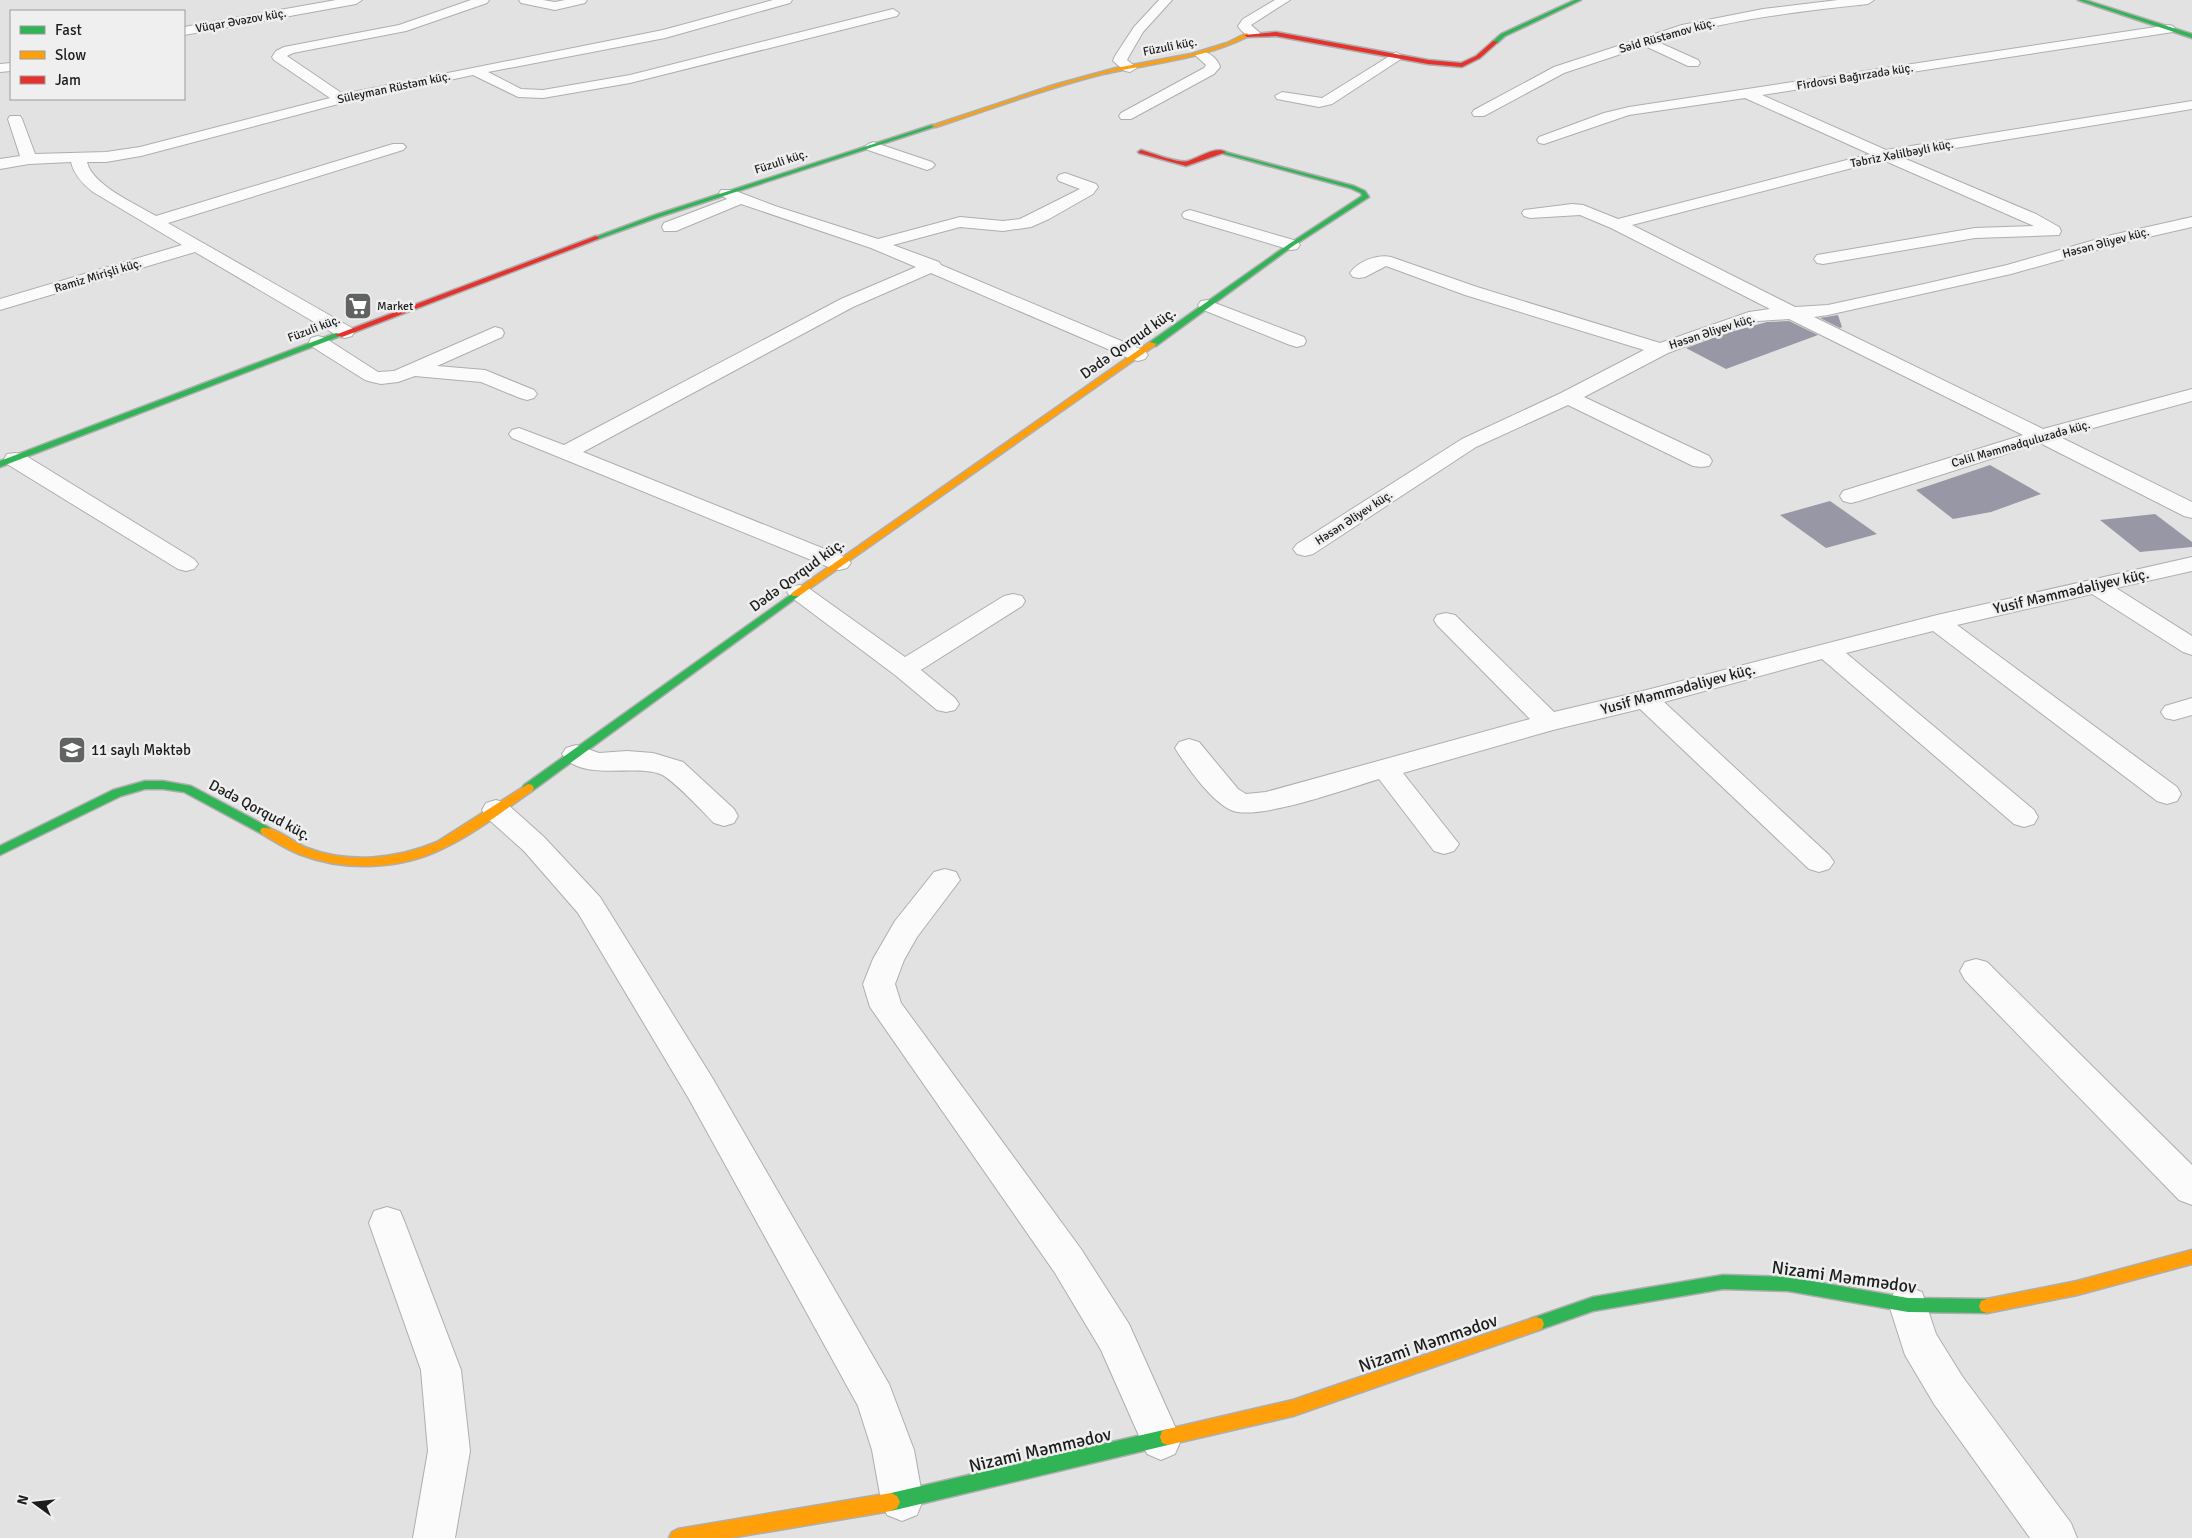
<svg xmlns="http://www.w3.org/2000/svg" width="2192" height="1538" font-family="Signika,sans-serif">
<style>
.building{fill:#9797a6}
.lines{fill:none;stroke-linecap:round;stroke-linejoin:round}
.street-casing{stroke:#aeaeae;stroke-width:2}
.fast-casing{stroke:#aeaeae;stroke-width:3}
.slow-casing{stroke:#aeaeae;stroke-width:3}
.jam-casing{stroke:#aeaeae;stroke-width:3}
.street{fill:#fbfbfb;fill-rule:evenodd}
.fast{fill:#30b455;fill-rule:evenodd}
.slow{fill:#ff9f0a;fill-rule:evenodd}
.jam{fill:#e5322d;fill-rule:evenodd}
.labels{text-anchor:middle;dominant-baseline:central;stroke-width:5;stroke-linejoin:round;paint-order:stroke}
.far-street-label{font-size:12px;fill:#1c1d1d;stroke:#efeff0}
.far-poi-label{font-size:12px;fill:#1c1d1d;stroke:#efeff0;text-anchor:start}
.street-label{font-size:15px;fill:#1c1d1d;stroke:#efeff0}
.poi-label{font-size:15px;fill:#1c1d1d;stroke:#efeff0;text-anchor:start}
.near-street-label{font-size:18px;fill:#1c1d1d;stroke:#efeff0}
</style>
<rect width="100%" height="100%" fill="#e2e2e3"/>
<g class="building">
<polygon points="1838,315 1842,327 1840,328 1820,318"/>
<polygon points="1789,321 1818,335 1726,369 1686,348 1727,333 1767,322"/>
<polygon points="1990,465 2041,494 1991,512 1953,519 1916,490"/>
<polygon points="1830,501 1877,534 1826,548 1780,515"/>
<polygon points="2155,514 2192,542 2192,547 2140,552 2100,520"/>
</g>
<g class="lines">
<g class="street-casing">
<g id="street">
<polygon points="336,0 362,0 356,4 184,35 184,27"/>
<path d="M471,0H489L487,3L406,31L293,53L287,56L343,94L663,30L773,0H792L790,3L665,38L488,72L521,89L543,90L630,75L893,9L899,13L897,16L630,83L543,98L518,97L473,75L342,103L141,156L106,162H87C92,185 136,204 156,216L393,144H403L406,147L403,150L168,223L352,328L354,332L352,336L345,338L338,336L195,252L0,310V299L182,245L93,192C83,184 74,175 71,162L29,164L0,169V159L20,156L8,119L10,116H20L22,119L35,154L106,152L140,147L330,98L274,60L272,57L276,51L284,47L399,25Z"/>
<polygon points="519,0 543,0 555,2 565,0 587,0 585,3 555,10 521,3"/>
<polygon points="1159,0 1172,0 1143,32 1129,56 1127,60 1137,68 1130,72 1125,71 1113,61 1115,56 1134,27"/>
<path d="M1275,0H1290L1251,25L1260,33L1259,36C1250,38 1242,33 1238,26L1243,19Z"/>
<path d="M1838,0H1874L1868,4C1797,12 1726,19 1658,42L1698,60L1700,63L1698,66H1688L1645,46L1564,73L1484,116H1474L1472,113L1474,110L1554,67L1682,25L1763,9Z"/>
<path d="M2169,25L2173,26L2175,29L2173,32L1762,95L1886,150L2192,101V109L1901,157L2036,214L2059,227L2061,231L2059,235L1975,238L1823,264L1817,263L1814,259L1817,255L1823,254L1975,228L2034,226L1883,160L1632,225L1795,307L1828,305L1924,284L2007,265L2112,235L2192,217V227L2122,243L2011,274L1828,315L1814,317L2043,429L2192,389V401L2060,437L2192,502V518L2184,516L2040,443L1859,501L1851,503L1843,501L1840,496L1843,491L2023,435L1789,319L1758,321L1707,338L1668,353L1584,397L1709,456L1712,461L1709,466L1701,467L1693,466L1568,405L1476,447L1313,554L1305,556L1297,554L1293,549L1297,544L1462,439L1561,393L1644,350L1465,295L1386,266L1365,277L1359,278L1353,277L1350,273C1358,261 1378,254 1391,257L1477,287L1660,343L1749,312L1770,309L1611,228L1580,215L1530,218L1524,216L1522,213L1524,210L1572,204L1583,205L1618,219L1870,154L1745,98L1629,115L1544,144L1539,143L1537,140L1539,137L1604,113L1629,107Z"/>
<path d="M1202,51C1210,53 1218,59 1220,67L1214,74L1131,119H1121L1119,116L1121,113L1204,68L1206,65L1195,55Z"/>
<polygon points="1396,52 1403,56 1401,59 1332,104 1319,107 1277,99 1275,96 1282,92 1322,98"/>
<polygon points="11,63 11,71 0,72 0,64"/>
<polygon points="873,142 932,162 935,165 932,168 927,170 868,150 865,147 868,144"/>
<polygon points="1065,173 1096,184 1098,187 1093,194 1049,219 1031,227 1003,231 960,227 893,245 939,262 941,265 1145,351 1148,355 1145,359 1138,361 1131,359 931,273 853,307 583,452 847,558 851,563 847,568 839,570 831,568 512,438 509,434 512,430 519,428 564,445 841,299 916,267 871,248 741,204 676,231 664,231 662,227 664,223 727,199 719,193 721,190 733,190 775,206 878,239 960,217 1003,221 1020,219 1080,189 1059,181 1057,178 1059,175"/>
<polygon points="1190,210 1297,241 1300,245 1297,249 1291,250 1184,218 1182,215 1184,212"/>
<polygon points="1207,300 1304,337 1306,341 1304,345 1297,347 1290,345 1201,309 1198,305 1201,301"/>
<polygon points="495,327 502,329 504,333 502,337 437,366 485,370 534,390 537,394 534,398 527,400 520,398 481,382 415,376 398,382 381,384 372,382 365,380 311,346 309,342 311,338 318,336 325,338 378,372 394,371"/>
<polygon points="15,453 23,454 194,559 198,564 194,569 186,571 178,569 7,464 4,459 7,454"/>
<path d="M2192,557V571L2116,588L2192,636V655L2183,652L2092,594L1957,625L2177,787L2181,794L2177,801L2167,804L2157,801L1933,631L1846,653L2034,810L2038,817L2034,824L2024,827L2014,824L1822,659L1664,702L1829,855L1834,862L1829,869L1819,872L1809,869L1640,709L1553,730L1403,773L1459,844L1454,851L1444,854L1434,851L1379,779C1349,788 1256,822 1231,810C1211,801 1187,767 1175,748L1179,742L1189,739L1199,742L1238,789L1246,794L1266,792L1530,719L1437,625L1434,620L1437,615L1446,613L1455,615L1554,712L1643,691L1937,615Z"/>
<polygon points="799,585 807,587 905,657 1004,596 1013,594 1022,596 1025,601 1022,606 921,670 955,698 959,704 955,710 946,712 937,710 895,675 791,597 787,592 791,587"/>
<polygon points="2192,698 2192,715 2174,720 2165,718 2161,712 2165,706"/>
<path d="M576,745L599,753L627,751L653,753L683,762L734,809L738,816L734,823L724,826L714,823C703,812 672,778 660,774C633,764 580,782 562,754L566,748Z"/>
<polygon points="496,800 506,803 544,837 600,897 713,1079 889,1384 914,1450 923,1500 917,1515 902,1521 887,1515 881,1500 872,1450 858,1406 689,1099 578,913 524,851 486,817 482,810 486,803"/>
<polygon points="945,869 956,872 960,880 917,937 904,960 895,984 901,1003 1081,1249 1129,1324 1181,1440 1175,1454 1161,1460 1147,1454 1101,1350 1055,1273 870,1007 863,984 873,959 895,921 934,872"/>
<polygon points="1976,959 1987,962 2192,1165 2192,1205 2179,1200 1965,980 1960,971 1965,962"/>
<polygon points="387,1207 400,1211 405,1223 461,1370 470,1451 455,1538 413,1538 428,1451 421,1370 369,1223 374,1211"/>
<polygon points="1908,1287 1922,1292 1936,1334 1962,1376 2071,1523 2077,1538 2030,1538 1934,1404 1905,1355 1889,1305 1894,1292"/>
</g>
</g>
<g class="fast-casing">
<g id="fast">
<polygon points="1575,0 1581,0 1505,36 1497,43 1492,42 1501,34"/>
<polygon points="2078,0 2085,0 2192,34 2192,38"/>
<polygon points="932,125 937,126 659,217 598,239 593,238 655,215"/>
<polygon points="1221,151 1354,186 1365,191 1369,197 1293,246 1156,346 1150,346 1150,342 1289,244 1362,196 1361,193 1350,188 1221,153"/>
<polygon points="336,333 343,335 0,467 0,461"/>
<polygon points="796,591 799,592 801,594 799,596 532,791 524,791 522,788 524,785"/>
<polygon points="145,781 163,781 191,786 270,828 272,831 270,834 262,834 184,792 163,789 145,789 121,796 0,855 0,846 113,790"/>
<polygon points="1723,1275 1788,1277 1908,1298 1987,1299 1993,1301 1995,1306 1993,1311 1987,1313 1908,1312 1788,1291 1723,1289 1593,1311 1536,1331 1530,1329 1528,1324 1530,1319 1593,1297"/>
<polygon points="1168,1429 1174,1431 1176,1437 1174,1443 1168,1445 891,1511 885,1508 882,1502 885,1496 891,1493"/>
</g>
</g>
<g class="slow-casing">
<g id="slow">
<path d="M1247,33L1249,36C1201,60 1150,63 1099,75C1044,89 990,109 936,127L931,126L1054,85L1116,68L1191,54L1227,43Z"/>
<polygon points="1150,342 1157,344 799,596 793,596 791,594 793,592"/>
<path d="M528,784L532,785L534,788L532,791C504,810 477,832 446,847C402,870 345,872 299,854C286,849 274,841 262,834L260,831L262,828C273,825 296,844 307,848C349,864 397,859 437,842Z"/>
<polygon points="2192,1250 2192,1264 2077,1295 1987,1313 1981,1311 1979,1306 1981,1301 1987,1299 2077,1281"/>
<polygon points="1536,1317 1542,1319 1544,1324 1542,1329 1293,1416 1168,1445 1162,1443 1160,1437 1162,1431 1168,1429 1293,1400"/>
<polygon points="891,1493 897,1496 900,1502 897,1508 891,1511 730,1538 669,1538 672,1532 678,1529"/>
</g>
</g>
<g class="jam-casing">
<g id="jam">
<polygon points="1276,32 1428,60 1461,63 1476,56 1493,41 1498,42 1480,58 1462,67 1428,64 1276,36 1247,37 1244,35"/>
<path d="M1141,150C1152,153 1179,164 1188,161C1199,158 1215,146 1226,152L1186,166L1139,153L1138,152Z"/>
<polygon points="596,236 599,238 598,239 342,337 335,335"/>
</g>
</g>
<use href="#street" class="street"/>
<use href="#fast" class="fast"/>
<use href="#slow" class="slow"/>
<use href="#jam" class="jam"/>
</g>
<defs>
<g id="supermarket-square" transform="scale(1.4375)"><rect x="-9" y="-9" width="18" height="18" rx="4" fill="#616262" stroke="#efeff0"/><path d="M-6-5.5h2.5l.6 2H6L4.5 2H-2.5L-4.4-4H-6ZM-1.5 3.2a1.3 1.3 0 1 0 .1 0ZM3 3.2a1.3 1.3 0 1 0 .1 0Z" fill="#fff"/></g>
<g id="school-square" transform="scale(1.4375)"><rect x="-9" y="-9" width="18" height="18" rx="4" fill="#616262" stroke="#efeff0"/><path d="M0-5L7-2L0 1L-7-2ZM-4 1L0 2.5L4 1V4Q0 6-4 4Z" fill="#fff"/></g>
</defs>
<g fill-rule="evenodd">
<use href="#supermarket-square" x="358" y="306"/>
<use href="#school-square" x="72" y="750"/>
</g>
<g class="labels">
<g class="far-street-label">
<text transform="translate(241 21) rotate(-10)">Vüqar Əvəzov küç.</text>
<text transform="translate(1667 36) rotate(-16)">Səid Rüstəmov küç.</text>
<text transform="translate(1170 47) rotate(-11)">Füzuli küç.</text>
<text transform="translate(1855 77) rotate(-9)">Firdovsi Bağırzadə küç.</text>
<text transform="translate(394 88) rotate(-12)">Süleyman Rüstəm küç.</text>
<text transform="translate(1902 154) rotate(-11)">Təbriz Xəlilbəyli küç.</text>
<text transform="translate(781 162) rotate(-18)">Füzuli küç.</text>
<text transform="translate(2106 243) rotate(-15)">Həsən Əliyev küç.</text>
<text transform="translate(98 276) rotate(-17)">Ramiz Mirişli küç.</text>
<text transform="translate(314 329) rotate(-21)">Füzuli küç.</text>
<text transform="translate(1712 332) rotate(-18)">Həsən Əliyev küç.</text>
<text transform="translate(2021 444) rotate(-16)">Cəlil Məmmədquluzadə küç.</text>
<text transform="translate(1354 518) rotate(-33)">Həsən Əliyev küç.</text>
</g>
<g class="far-poi-label">
<text x="377" y="306">Market</text>
</g>
<g class="street-label">
<text transform="translate(1128 343) rotate(-35)">Dədə Qorqud küç.</text>
<text transform="translate(797 575) rotate(-36)">Dədə Qorqud küç.</text>
<text transform="translate(2071 591) rotate(-13)">Yusif Məmmədəliyev küç.</text>
<text transform="translate(1678 689) rotate(-15)">Yusif Məmmədəliyev küç.</text>
<text transform="translate(260 810) rotate(28)">Dədə Qorqud küç.</text>
</g>
<g class="poi-label">
<text x="91" y="750">11 saylı Məktəb</text>
</g>
<g class="near-street-label">
<text transform="translate(1844 1277) rotate(8)">Nizami Məmmədov</text>
<text transform="translate(1428 1343) rotate(-19)">Nizami Məmmədov</text>
<text transform="translate(1040 1450) rotate(-13)">Nizami Məmmədov</text>
</g>
</g>
<rect x="10" y="10" width="175" height="90" fill="#efeff0" stroke="#9b9b9c"/>
<rect x="20" y="26" width="25" height="8" fill="#30b455" stroke="#9b9b9c"/>
<text x="55" y="35" font-size="15" fill="#1c1d1d">Fast</text>
<rect x="20" y="51" width="25" height="8" fill="#ff9f0a" stroke="#9b9b9c"/>
<text x="55" y="60" font-size="15" fill="#1c1d1d">Slow</text>
<rect x="20" y="76" width="25" height="8" fill="#e5322d" stroke="#9b9b9c"/>
<text x="55" y="85" font-size="15" fill="#1c1d1d">Jam</text>
<g transform="translate(35 1503) rotate(285)" stroke="#efeff0" stroke-width="4" paint-order="stroke">
<path d="M0-4L9 19L0 12L-9 19Z" fill="#1c1d1d"/>
<text y="-8" font-size="14" font-weight="bold" text-anchor="middle" fill="#1c1d1d">N</text>
</g>
</svg>
